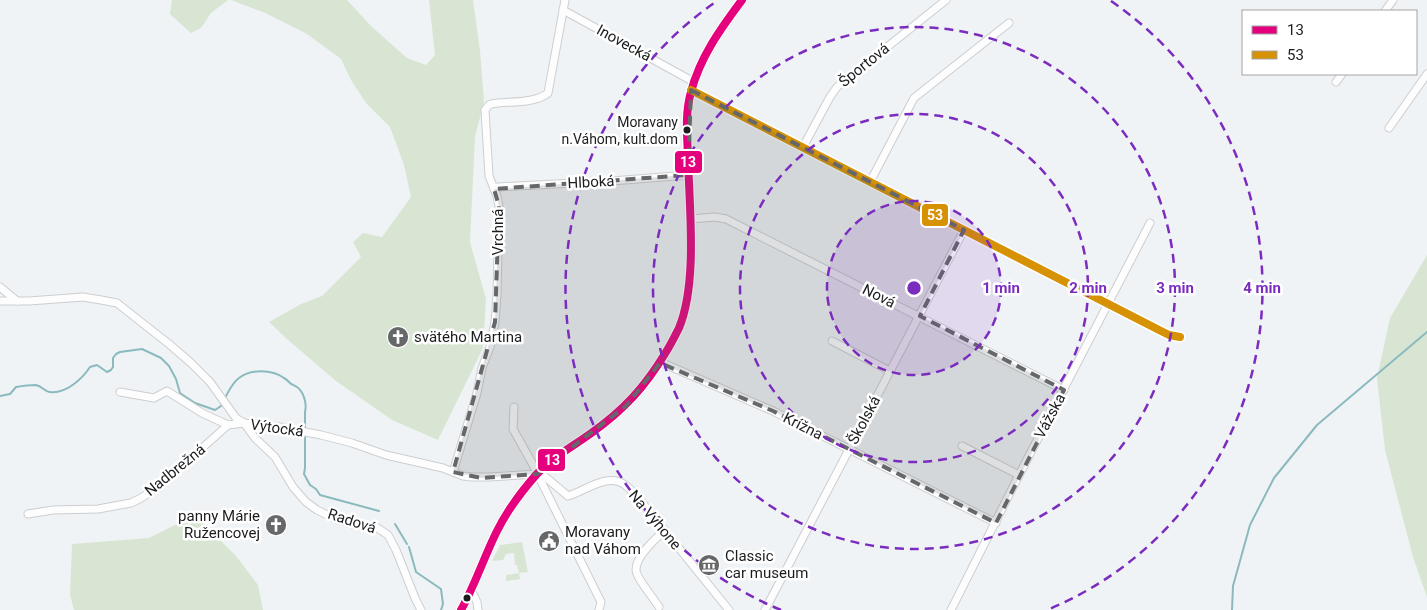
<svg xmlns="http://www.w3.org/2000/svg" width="1427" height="610" font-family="Roboto,sans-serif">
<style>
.green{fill:#d8e5d3}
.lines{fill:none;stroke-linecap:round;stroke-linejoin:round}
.stream{stroke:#8ababe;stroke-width:2}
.minor-casing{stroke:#ccced0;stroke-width:9}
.major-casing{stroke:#ccced0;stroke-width:11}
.minor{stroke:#fdfdfe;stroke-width:7}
.major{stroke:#fdfdfe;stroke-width:9}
.bus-1-casing{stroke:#fff;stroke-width:11}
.bus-2-casing{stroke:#fff;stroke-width:11}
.bus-1{stroke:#e5007d;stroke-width:8}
.bus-2{stroke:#d69104;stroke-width:8}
.marked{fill:#666769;fill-opacity:0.2;stroke:#666769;stroke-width:4;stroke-dasharray:10 6;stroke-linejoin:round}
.ring{fill:none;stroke:#7b2cbf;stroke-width:2.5;stroke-dasharray:9 6}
.bus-dot{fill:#1b1c1e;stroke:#fff;stroke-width:2}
.labels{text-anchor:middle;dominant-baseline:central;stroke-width:5;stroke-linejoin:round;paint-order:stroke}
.bus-label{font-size:14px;fill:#1b1c1e;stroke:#fff;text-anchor:end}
.street-label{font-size:15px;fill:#1b1c1e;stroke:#fff}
.poi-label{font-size:15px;fill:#1b1c1e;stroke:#fff;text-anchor:start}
.centre{fill:#7b2cbf;stroke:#fff;stroke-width:2.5}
.ring-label{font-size:15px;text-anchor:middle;font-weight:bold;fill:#7b2cbf;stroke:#fff;stroke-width:5;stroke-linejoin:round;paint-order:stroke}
.line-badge{stroke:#fff;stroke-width:2}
.badge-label{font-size:14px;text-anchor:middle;font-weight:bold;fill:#fff}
</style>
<rect width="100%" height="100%" fill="#f0f3f5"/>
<g class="green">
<polygon points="172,0 228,0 211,13 201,28 191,33 170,14"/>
<polygon points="231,0 347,0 371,26 407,58 426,65 435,55 429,0 473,0 480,51 484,102 475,137 470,242 486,299 483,348 438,440 392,420 336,381 287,339 269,322 301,304 322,296 361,257 353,242 363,233 382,237 411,197 404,165 390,127 366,103 351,80 341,59 307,34 263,12"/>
<polygon points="1427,255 1427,597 1413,557 1385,450 1377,378 1390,318"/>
<polygon points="195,515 236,556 258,585 263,610 74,610 70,595 72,544 149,538"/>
<polygon points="522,542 528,572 519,573 520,579 506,581 506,575 519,573 517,565 515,565 514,553 506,554 503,560 492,561 500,545"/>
</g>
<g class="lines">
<g class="stream">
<path d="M0,396L10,394L16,387C22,386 30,385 36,385C42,386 45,392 50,392C66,394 82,379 90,367L97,365L107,372L111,370L113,367V358L116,354L120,352L142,349L161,358L169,366L176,379L180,393L195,403L215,410L221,406L223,402"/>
<path d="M225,398C229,391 232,383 239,378C250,369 272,369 284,378C286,379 288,381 290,383C292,385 294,385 297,387C304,392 307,404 305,412V468L304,474L310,485L316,489L320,495L379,511"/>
<polyline points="395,524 407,544"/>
<polyline points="409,547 416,572 441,589 443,604 441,610"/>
<polyline points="1232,610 1233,586 1250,525 1274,478 1317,425 1427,332"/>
</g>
<g class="minor-casing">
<g id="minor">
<polyline points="563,10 694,82"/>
<polyline points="1385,11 1393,0"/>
<polyline points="1336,82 1342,74"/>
<polyline points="691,90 1161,331 1169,335 1180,337"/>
<polyline points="1389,128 1427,74"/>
<polyline points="803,147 830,97 837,87 946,0"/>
<polyline points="870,182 914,98 1009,23"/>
<polyline points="494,189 498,187 612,181 688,175"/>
<polyline points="690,219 715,217 726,219 1064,390"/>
<polyline points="0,287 17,301"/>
<path d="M0,301H29L83,297L101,300L117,303L169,344L191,363L210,382L236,418L244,423L280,427L321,435L352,443L386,455L443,468L463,476L471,477H490L537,474L543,475L568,496C585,491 608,472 625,485C631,489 635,495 640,500L729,610"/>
<polyline points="832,341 890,371"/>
<polyline points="660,362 773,411 996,523"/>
<polyline points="120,392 154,398 167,391 202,413 228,425 244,423"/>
<polyline points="514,407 513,429 532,463 601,602 599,610"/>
<polyline points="244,423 255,438 275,457 293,487 306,502 317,510 338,520 352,524 376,527 388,535 396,550 415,598 421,610"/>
<polyline points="962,446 1019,475"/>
<path d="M453,472L477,393L482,368L490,347L495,322L497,295L499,206L497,196L489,176L485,110L489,105L491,104C508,101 535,104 548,93L565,0"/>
<polyline points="28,514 53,510 98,509 131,503 141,498 162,484 228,425"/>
<polyline points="471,590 477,602 478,610"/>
<path d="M659,607C652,596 642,585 637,574C631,560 655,539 665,530"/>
<polyline points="765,610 964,230"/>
<polyline points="951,610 1019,475 1150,223"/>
</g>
</g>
<g class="major-casing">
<path id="major" d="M461,610C475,585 484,557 497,531C507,511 521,492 536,475C551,458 572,447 590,434C624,410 645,387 666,352C671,344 675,336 679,328C698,282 689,206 688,156C687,135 685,112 691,92C700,57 721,28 742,0"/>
</g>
<use href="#minor" class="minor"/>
<use href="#major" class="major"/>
<g class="bus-1-casing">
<path id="bus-1" d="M461,610C475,585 484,557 497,531C507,511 521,492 536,475C551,458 572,447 590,434C624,410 645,387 666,352C671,344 675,336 679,328C698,282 689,206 688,156C687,135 685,112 691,92C700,57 721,28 742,0"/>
</g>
<g class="bus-2-casing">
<polyline id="bus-2" points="691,90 1161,331 1169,335 1180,337"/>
</g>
<use href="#bus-1" class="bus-1"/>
<use href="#bus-2" class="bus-2"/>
</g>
<path class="marked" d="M691,90L964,230L920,316L1064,390L996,523L773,411L660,363L626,406L537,474L481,478L453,472L495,322L499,206L494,189L688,175Z"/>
<circle cx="914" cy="288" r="87" fill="#7b2cbf" fill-opacity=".12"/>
<g class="ring">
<circle cx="914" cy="288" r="87"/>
<circle cx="914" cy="288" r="174"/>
<circle cx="914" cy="288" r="261"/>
<path d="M781 610A348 348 0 0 1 717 1M1111 1A348 348 0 0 1 1047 610"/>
</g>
<defs>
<g id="church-disc" transform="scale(1.125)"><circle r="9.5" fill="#666769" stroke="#fff"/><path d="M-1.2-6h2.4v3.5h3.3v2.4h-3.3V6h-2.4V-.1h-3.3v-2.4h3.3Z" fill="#fff"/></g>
<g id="civic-disc" transform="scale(1.125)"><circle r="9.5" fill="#666769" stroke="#fff"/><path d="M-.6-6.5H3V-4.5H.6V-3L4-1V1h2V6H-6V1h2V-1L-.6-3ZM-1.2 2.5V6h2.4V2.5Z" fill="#fff"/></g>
<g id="museum-disc" transform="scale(1.125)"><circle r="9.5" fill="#666769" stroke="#fff"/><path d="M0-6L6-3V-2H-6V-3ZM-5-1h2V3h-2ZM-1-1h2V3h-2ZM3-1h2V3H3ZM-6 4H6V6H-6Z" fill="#fff"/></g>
</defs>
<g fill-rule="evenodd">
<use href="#church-disc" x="398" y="337"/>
<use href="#church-disc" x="276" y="525"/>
<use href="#civic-disc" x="549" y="541"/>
<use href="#museum-disc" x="709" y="565"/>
</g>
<g class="bus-dot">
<circle cx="687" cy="130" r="4.5"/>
<circle cx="467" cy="598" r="4.5"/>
</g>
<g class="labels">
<g class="bus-label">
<text x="678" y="122">Moravany<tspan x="678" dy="17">n.Váhom, kult.dom</tspan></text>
</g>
<g class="street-label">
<text transform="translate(624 43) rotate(29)">Inovecká</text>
<text transform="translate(864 65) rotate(-39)">Športová</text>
<text transform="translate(591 182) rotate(-3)">Hlboká</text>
<text transform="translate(498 232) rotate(-90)">Vrchná</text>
<text transform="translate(879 296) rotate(27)">Nová</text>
<text transform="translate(1050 416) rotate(-62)">Vážska</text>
<text transform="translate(864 420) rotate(-62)">Školská</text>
<text transform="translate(803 426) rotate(27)">Krížna</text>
<text transform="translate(277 428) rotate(8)">Výtocká</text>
<text transform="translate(175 470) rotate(-39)">Nadbrežná</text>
<text transform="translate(655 520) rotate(50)">Na Výhone</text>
<text transform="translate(352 521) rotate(18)">Radová</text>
</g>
<g class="poi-label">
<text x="414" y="337">svätého Martina</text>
<text x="260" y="516" text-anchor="end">panny Márie<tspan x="260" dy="17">Ružencovej</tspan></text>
<text x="565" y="532">Moravany<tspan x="565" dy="17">nad Váhom</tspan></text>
<text x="725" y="556">Classic<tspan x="725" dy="17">car museum</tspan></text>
</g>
</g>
<circle cx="914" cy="288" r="8" class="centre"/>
<g class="ring-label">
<text x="1001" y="293">1 min</text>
<text x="1088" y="293">2 min</text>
<text x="1175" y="293">3 min</text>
<text x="1262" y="293">4 min</text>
</g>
<g class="line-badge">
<rect x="674" y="150" width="29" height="24" rx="5" fill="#e5007d"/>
<rect x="921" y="203" width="28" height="24" rx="5" fill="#d69104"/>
<rect x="537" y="448" width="29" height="24" rx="5" fill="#e5007d"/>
</g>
<g class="badge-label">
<text x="688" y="167">13</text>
<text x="935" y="220">53</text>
<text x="552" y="465">13</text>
</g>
<rect x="1242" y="10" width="175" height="65" fill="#ffffff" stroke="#a4a4a5"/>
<rect x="1252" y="26" width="25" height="8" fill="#e5007d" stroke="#a4a4a5"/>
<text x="1287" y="35" font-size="15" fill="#1b1c1e">13</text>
<rect x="1252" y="51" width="25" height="8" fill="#d69104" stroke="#a4a4a5"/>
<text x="1287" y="60" font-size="15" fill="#1b1c1e">53</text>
</svg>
